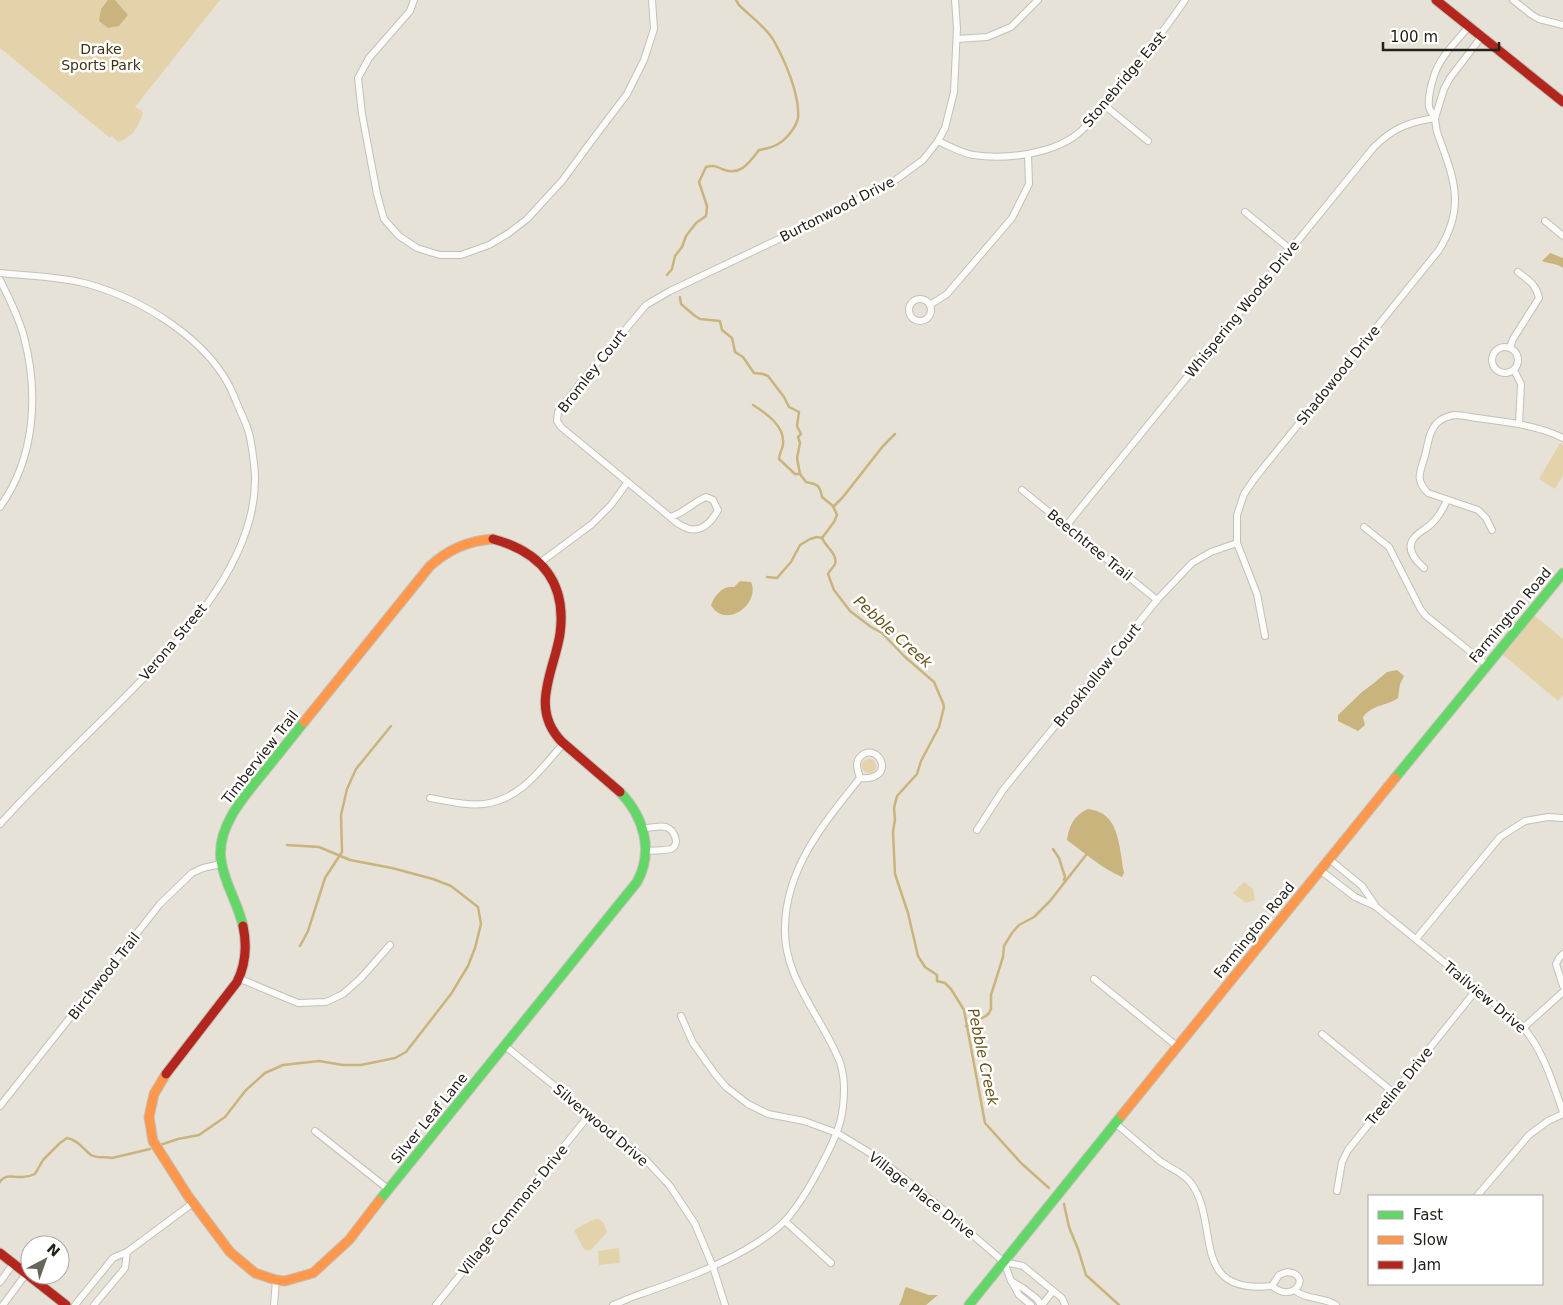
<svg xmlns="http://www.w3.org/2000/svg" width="1563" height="1305" font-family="'DejaVu Sans',sans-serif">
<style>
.green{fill:#e4d3aa}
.water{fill:#cab47d}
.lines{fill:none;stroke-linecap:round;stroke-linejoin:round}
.stream{stroke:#cab47d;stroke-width:2.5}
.street-casing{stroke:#c4c0b8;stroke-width:8}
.fast-casing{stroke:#c4c0b8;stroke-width:11}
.slow-casing{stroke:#c4c0b8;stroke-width:11}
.jam-casing{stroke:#c4c0b8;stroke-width:11}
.street{stroke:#fbfbf9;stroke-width:6}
.fast{stroke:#63d668;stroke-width:9}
.slow{stroke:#ff974d;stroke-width:9}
.jam{stroke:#b3261e;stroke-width:9}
.labels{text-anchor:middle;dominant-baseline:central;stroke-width:5;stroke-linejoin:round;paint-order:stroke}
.park-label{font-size:14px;fill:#3f3311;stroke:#fff}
.street-label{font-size:14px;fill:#242119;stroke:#fff}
.water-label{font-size:15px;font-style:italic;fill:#68541a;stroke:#fff}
</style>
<rect width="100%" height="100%" fill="#e7e2d7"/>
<g class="green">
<path d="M0,0H220L135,107L141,110L143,113C138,127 133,137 118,142L112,136L110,138L0,48Z"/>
<polygon points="1560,443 1563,445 1563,475 1555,489 1539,479"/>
<polygon points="1534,615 1563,639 1563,695 1558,701 1502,654"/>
<circle cx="869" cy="766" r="7"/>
<polygon points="1244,882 1253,889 1255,900 1246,903 1233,893"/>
<polygon points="598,1219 603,1222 607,1232 591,1250 586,1250 583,1248 574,1230 592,1220"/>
<polygon points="619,1248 620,1263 599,1265 598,1251"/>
</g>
<g class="water">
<polygon points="108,0 115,0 128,15 119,26 108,28 99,21 101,9"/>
<path d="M1550,253L1563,258V268C1557,263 1549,264 1542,261Z"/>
<path d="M740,581L751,582C761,604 725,630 711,605C715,595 723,585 734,587Z"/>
<path d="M1397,670L1404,676L1400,684L1398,698C1385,707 1375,703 1363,717L1365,725L1358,731L1338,721V715L1362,692L1374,683L1387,672Z"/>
<path d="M1088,809C1091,810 1096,810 1099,812C1120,820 1120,854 1124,873L1122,877C1101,868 1085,853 1067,840C1069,826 1074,815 1088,809Z"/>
<path d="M906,1287L929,1295H938L926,1305H899C903,1299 903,1292 906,1287Z"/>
</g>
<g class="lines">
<g class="stream">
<path d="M667,275L672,269L675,256L682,247L686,236L696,223L706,216L707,206L699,182L706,167C713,165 716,166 722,169C740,177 749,163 759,150C773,148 782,144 791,132C794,128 797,123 798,118C800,95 785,61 774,41C766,27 751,17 739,5L736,0"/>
<path d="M680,297L681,304L695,316L700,319L720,321L722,330L732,338L735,352L743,357L754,373L763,374L768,376L784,397L789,407L799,412L797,426L801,434L798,437L800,443L797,458L800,474L806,482C817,484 820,485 822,497L833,506L837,515L834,522L822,538"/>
<path d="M753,405C766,413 785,426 783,444C783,449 779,453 779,459L795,474H800"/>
<polyline points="833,507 843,497 883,446 895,434"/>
<path d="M822,538C825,546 838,554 835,564C833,568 830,570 828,574L834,590L850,611L871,627L882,633L904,656L934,682L943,703L944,707L939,727L921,761L917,774L897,796L894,808L895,819L893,832L895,874L908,913L918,956L925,967L937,975V981L945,983L951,989L964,1010L985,1123L1021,1163L1049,1188"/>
<polyline points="767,577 777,578 791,562 800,545 810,539 817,537 822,538"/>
<polyline points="1053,849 1059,858 1065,877 1064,880"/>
<polyline points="300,946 308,931 325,878 342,852 341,815 347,789 356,769 391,726"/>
<polyline points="966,1026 986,1016 989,1013 991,1009 991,995 1003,957 1004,946 1012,933 1019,925 1034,917 1050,901 1086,855"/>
<polyline points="160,1145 178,1139 199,1135 225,1117 246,1090 265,1073 283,1065 319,1061 343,1065 361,1065 395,1058 406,1052 451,994 468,966 475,948 481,924 478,907 451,886 433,879 392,868 350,860 319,847 287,845"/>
<path d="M0,1182C5,1173 14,1178 22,1177C26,1177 31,1176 35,1174L43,1160L60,1143L67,1138C78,1140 83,1149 91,1155C98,1159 105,1156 112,1158L150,1149"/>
<polyline points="1064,1204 1069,1227 1078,1249 1086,1275 1119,1305"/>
</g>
<g class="street-casing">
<g id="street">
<polyline points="414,0 410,11 369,58 358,78 362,114 377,194 384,219 399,236 417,248 440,255 461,255 489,245 509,233 527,219 562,181 593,139 627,94 644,60 654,29 652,0"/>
<polyline points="1513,0 1532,15 1539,19 1563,25"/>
<polyline points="957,39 987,37 1011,27 1038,0"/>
<polyline points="1104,105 1148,141"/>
<polyline points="1435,118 1444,89 1450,78 1482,36"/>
<path d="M938,141C949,146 961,153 973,155C1006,160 1056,154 1081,131C1097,116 1110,98 1124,82C1145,55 1166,28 1185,0"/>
<polyline points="1245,212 1290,249"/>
<polyline points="1545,221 1563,236"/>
<path d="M0,273C28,276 57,276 84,283C141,298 211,340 234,396C238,407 244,418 248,430C251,438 255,468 255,478C256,566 174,648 116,706C77,745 37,783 0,824"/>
<path d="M0,280C9,298 19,317 24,337C39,394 35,458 0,507"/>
<circle cx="920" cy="310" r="11"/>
<polyline points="930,305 947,294 1012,218 1029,184 1028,154"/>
<circle cx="1505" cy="360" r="13"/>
<path d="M1510,348L1513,339L1539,298C1536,284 1529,281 1518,272"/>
<polyline points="1514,370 1521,384 1519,424"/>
<polyline points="1022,490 1157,600"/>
<path d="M670,517C689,535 705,534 718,510L713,500L706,497C693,502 685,513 670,517L561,427L557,421L558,412L582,381L646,305L670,291L802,228L890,184L923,160L938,141L945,128L954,92L957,28L955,0"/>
<path d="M1066,526L1374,147C1393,128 1409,122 1435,118"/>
<polyline points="1364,527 1389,547 1421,610 1426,616 1487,665"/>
<path d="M1492,530L1486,518L1478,510L1428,493C1416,481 1419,474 1424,459C1428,447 1428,432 1437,423C1441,419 1449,416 1454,415C1462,415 1470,417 1477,418C1506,422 1537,425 1563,438"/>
<polyline points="541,562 592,524 611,505 627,483"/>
<path d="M1424,568C1416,561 1405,549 1414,538C1418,532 1427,529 1432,523C1439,517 1443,509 1447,500"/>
<path d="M1265,636L1257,594L1237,543V515L1244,494L1255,478L1439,250C1467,205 1453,177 1437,132C1436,128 1436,122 1434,117C1433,114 1430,111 1429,107C1428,98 1431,85 1434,76C1439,58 1457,41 1469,26"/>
<path d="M430,798C447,801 466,806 484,804C520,800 541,769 563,744"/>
<path d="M642,829C649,828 659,825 666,827C674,830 681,844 671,849C664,851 653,850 646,851"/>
<polyline points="977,830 1003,790 1157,600 1192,563 1211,552 1237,543"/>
<polyline points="1329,859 1362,886 1375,905"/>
<path d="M1320,870L1355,897L1375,906L1521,1025C1543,1049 1552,1081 1563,1112"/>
<polyline points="1416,939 1500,837 1525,821 1548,817 1563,818"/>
<polyline points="1563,954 1559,958 1556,964 1563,986"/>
<polyline points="238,978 298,1003 326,1002 343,994 361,978 390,945"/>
<polyline points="1094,979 1178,1047"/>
<polyline points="681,1016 693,1043 715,1074 726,1087 748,1104 768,1114 804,1121 837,1133 847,1139 878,1158 940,1207 1004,1262 1023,1266 1062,1298 1065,1305"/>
<polyline points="1523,1028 1563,992"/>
<polyline points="1322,1034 1394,1093"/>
<polyline points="505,1046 645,1159 670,1186 695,1224 713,1267 725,1305"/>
<polyline points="0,1106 160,904 192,873 203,868 221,864"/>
<path d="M1116,1124C1131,1136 1145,1149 1160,1161C1171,1169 1183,1172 1191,1183C1221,1224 1188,1295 1272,1286"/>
<polyline points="315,1131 388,1189"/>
<polyline points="1337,1191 1342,1162 1348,1150 1477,989"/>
<polyline points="1477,1196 1529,1135 1548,1121 1563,1114"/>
<polyline points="785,1221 831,1263"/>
<polyline points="1004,1262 1011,1281 1023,1288 1037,1299 1041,1305"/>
<path d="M1287,1272C1313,1274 1294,1305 1272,1286L1279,1275Z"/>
<polyline points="0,1282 13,1264"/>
<polyline points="1012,1282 1019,1295 1031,1305"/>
<path d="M1297,1292C1309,1300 1324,1297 1336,1305"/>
<polyline points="3,1305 26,1274"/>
<polyline points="75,1305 113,1258 127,1252 193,1203"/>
<polyline points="94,1305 125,1268 127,1252"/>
<polyline points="274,1305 276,1280"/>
<polyline points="436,1305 590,1114"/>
<path d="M613,1305C621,1302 629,1298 638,1295C675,1282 710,1270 745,1250C759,1242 774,1232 785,1221C802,1202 816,1176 827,1154C839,1130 844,1115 844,1089C844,1081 843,1073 841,1066C840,1060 836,1054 834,1049C815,1009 783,973 785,927C786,867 825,822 860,778C898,781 879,741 861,756C854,762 858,771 860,778"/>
<polyline points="1042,1305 1053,1291"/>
</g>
</g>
<g class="fast-casing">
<g id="fast">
<polyline points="1395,778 1563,573"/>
<path d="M243,926C238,903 224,883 221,860C216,825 248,792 268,767C280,752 292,737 304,722"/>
<path d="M379,1201L637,882C654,851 644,817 620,792"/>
<polyline points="969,1305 1122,1115"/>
</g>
</g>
<g class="slow-casing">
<g id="slow">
<path d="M304,722L430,566C449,549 468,541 493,539"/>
<polyline points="166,1074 154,1094 149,1117 153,1141 188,1196 230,1252 255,1273 276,1280 285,1281 313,1273 349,1240 379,1201"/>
<polyline points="1122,1115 1395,778"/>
</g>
</g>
<g class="jam-casing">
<g id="jam">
<polyline points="1436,0 1563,102"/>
<path d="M493,539C541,552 567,582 560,634C554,672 529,708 562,742L620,792"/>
<path d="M166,1074L237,982C246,964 247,945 243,926"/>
<polyline points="0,1253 66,1305"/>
</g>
</g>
<use href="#street" class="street"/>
<use href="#fast" class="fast"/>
<use href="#slow" class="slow"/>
<use href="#jam" class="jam"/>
</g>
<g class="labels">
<g class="park-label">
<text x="101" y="49">Drake<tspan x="101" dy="16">Sports Park</tspan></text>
</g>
<g class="street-label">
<text transform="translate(1124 79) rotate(-50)">Stonebridge East</text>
<text transform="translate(837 209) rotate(-27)">Burtonwood Drive</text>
<text transform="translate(1242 309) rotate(-51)">Whispering Woods Drive</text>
<text transform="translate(592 371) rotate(-52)">Bromley Court</text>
<text transform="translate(1338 375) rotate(-51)">Shadowood Drive</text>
<text transform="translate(1090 545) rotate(39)">Beechtree Trail</text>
<text transform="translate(1510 615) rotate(-50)">Farmington Road</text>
<text transform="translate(173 642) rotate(-50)">Verona Street</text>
<text transform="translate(1097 675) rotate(-51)">Brookhollow Court</text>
<text transform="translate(260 757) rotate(-52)">Timberview Trail</text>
<text transform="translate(1254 930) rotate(-51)">Farmington Road</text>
<text transform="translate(104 976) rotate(-52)">Birchwood Trail</text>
<text transform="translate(1485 997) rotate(40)">Trailview Drive</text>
<text transform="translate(1399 1086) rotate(-51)">Treeline Drive</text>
<text transform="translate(429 1118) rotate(-51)">Silver Leaf Lane</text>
<text transform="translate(601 1125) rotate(40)">Silverwood Drive</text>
<text transform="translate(922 1195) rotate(38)">Village Place Drive</text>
<text transform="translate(513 1210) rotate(-51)">Village Commons Drive</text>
</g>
<g class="water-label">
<text transform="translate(893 632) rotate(42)">Pebble Creek</text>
<text transform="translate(983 1057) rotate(78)">Pebble Creek</text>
</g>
</g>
<rect x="1368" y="1195" width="175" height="90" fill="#ffffff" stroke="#a7a6a3"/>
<rect x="1378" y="1211" width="25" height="8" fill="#63d668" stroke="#a7a6a3"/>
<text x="1413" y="1220" font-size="15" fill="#242119">Fast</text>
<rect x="1378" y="1236" width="25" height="8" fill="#ff974d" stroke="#a7a6a3"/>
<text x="1413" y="1245" font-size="15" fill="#242119">Slow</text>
<rect x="1378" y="1261" width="25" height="8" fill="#b3261e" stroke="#a7a6a3"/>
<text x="1413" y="1270" font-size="15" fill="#242119">Jam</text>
<g transform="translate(45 1260) rotate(41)"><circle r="24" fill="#ffffff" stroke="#a7a6a3"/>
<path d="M0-4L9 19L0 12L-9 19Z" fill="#68655c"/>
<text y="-8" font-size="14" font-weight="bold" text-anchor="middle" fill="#242119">N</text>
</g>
<path d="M1383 42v8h116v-8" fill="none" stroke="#242119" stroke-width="2.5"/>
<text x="1390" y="42" font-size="15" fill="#242119" stroke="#ffffff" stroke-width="4" paint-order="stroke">100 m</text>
</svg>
